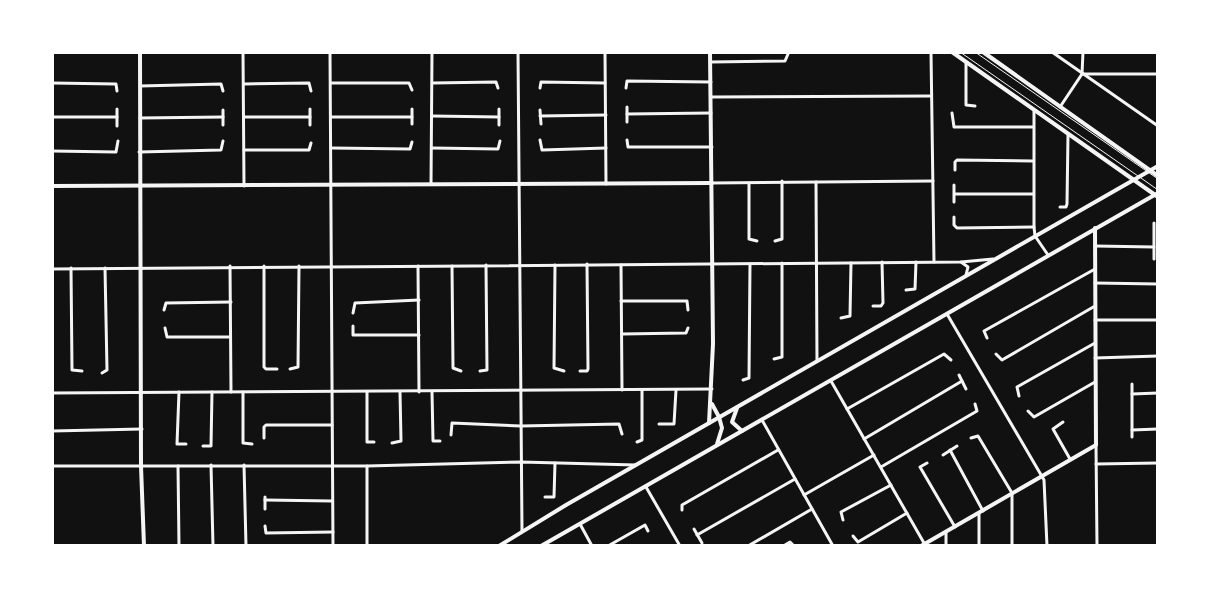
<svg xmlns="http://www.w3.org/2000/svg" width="1210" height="598" font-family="Mulish,sans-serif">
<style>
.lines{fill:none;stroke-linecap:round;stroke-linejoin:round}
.service{stroke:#f5f5f5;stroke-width:1}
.minor{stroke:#f5f5f5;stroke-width:3}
.tertiary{stroke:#f5f5f5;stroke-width:4}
.secondary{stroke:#f5f5f5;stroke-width:4}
</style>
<rect width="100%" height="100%" fill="#111"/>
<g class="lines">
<g class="service">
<polyline points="960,52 1138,176"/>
<polyline points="975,52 1158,179"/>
<polyline points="1141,178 1158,190"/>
</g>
<g class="minor">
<polyline points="243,52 244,186"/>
<polyline points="330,52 333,546"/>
<polyline points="518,52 522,531"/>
<polyline points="605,52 606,184"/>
<polyline points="931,52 934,262"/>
<polyline points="1052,52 1158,126"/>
<polyline points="711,62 785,61 788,54"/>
<polyline points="966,63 966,105 975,106"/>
<polyline points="1083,74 1158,74"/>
<polyline points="52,83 116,84 117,91"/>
<polyline points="331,83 409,83 412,90"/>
<polyline points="433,83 496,82 498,88"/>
<polyline points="244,84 309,83 311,91"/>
<polyline points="140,86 221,84 223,91"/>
<polyline points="540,88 541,82 605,83"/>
<polyline points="626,88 627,81 711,82"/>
<polyline points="711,97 931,96"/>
<polyline points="627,107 627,122"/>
<polyline points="1060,107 1082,74 1083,52"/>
<polyline points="117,109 117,126"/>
<polyline points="499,109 499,125"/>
<polyline points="540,110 541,124"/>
<polyline points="1034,110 1034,227 1035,236 1048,255"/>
<polyline points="952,113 954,127 1033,127"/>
<polyline points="627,114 711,113"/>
<polyline points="432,116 499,117"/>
<polyline points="540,116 606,115"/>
<polyline points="52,117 117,117"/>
<polyline points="244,117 310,117"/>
<polyline points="331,117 412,117"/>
<polyline points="140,118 223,117"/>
<polyline points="412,124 412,109"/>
<polyline points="223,125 223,110"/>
<polyline points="310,125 310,109"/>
<polyline points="540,140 542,150 606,148"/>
<polyline points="627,140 628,147 712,147"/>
<polyline points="331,148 410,149 412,142"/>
<polyline points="432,148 498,149 500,141"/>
<polyline points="244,150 309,150 311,143"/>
<polyline points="52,151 116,152 118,141"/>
<polyline points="139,152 221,150 223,141"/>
<polyline points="955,170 955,162 957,160 1033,161"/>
<polyline points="816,182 817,361"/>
<polyline points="712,183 933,181"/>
<polyline points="749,183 749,239 757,241"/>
<polyline points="431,184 432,52"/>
<polyline points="954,185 954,202"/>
<polyline points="955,194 1033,194"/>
<polyline points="1060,207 1066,207 1067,204 1068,134"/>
<polyline points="954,217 954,225 957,228 1034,227"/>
<polyline points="1154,223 1154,259"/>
<polyline points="775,241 782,239 782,181"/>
<polyline points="1095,246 1154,247"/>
<polyline points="961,262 968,267 966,275"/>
<polyline points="555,265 554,368 564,371"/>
<polyline points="621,265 622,390"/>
<polyline points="230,266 231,392"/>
<polyline points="264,266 264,367 266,369 277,369"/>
<polyline points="418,266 419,392"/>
<polyline points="452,266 453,368 461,371"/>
<polyline points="71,268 72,370 82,371"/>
<path d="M52,269C355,265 658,267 961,262L993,259"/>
<polyline points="1095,283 1158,284"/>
<polyline points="906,290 915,289 916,262"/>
<polyline points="621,301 687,301 688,310"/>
<polyline points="873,306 881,306 883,303 882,262"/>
<polyline points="164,310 166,303 231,302"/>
<polyline points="353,313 355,303 419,300"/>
<polyline points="947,314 1044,480 1047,546"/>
<polyline points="841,318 850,316 851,263"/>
<polyline points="1095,320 1158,320"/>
<polyline points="353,326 353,335 419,335"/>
<polyline points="165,328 167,337 230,337"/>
<polyline points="622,334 686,333 688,328"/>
<polyline points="987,338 984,331 1095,269"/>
<polyline points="996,354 1002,360 1095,306"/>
<polyline points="1095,358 1158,356"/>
<polyline points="774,359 782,357 782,263"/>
<polyline points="290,369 298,367 299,266"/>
<polyline points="480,371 487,370 486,265"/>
<polyline points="580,371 587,371 588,369 587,264"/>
<polyline points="102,373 107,370 105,268"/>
<polyline points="959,375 966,389"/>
<polyline points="743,380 749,378 750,264"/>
<polyline points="831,381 924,543"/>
<polyline points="179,392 177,444 186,444"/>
<polyline points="243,392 243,443 252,444"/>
<polyline points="367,392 367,442 374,442"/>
<polyline points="432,392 433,441 440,441"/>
<polyline points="52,393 712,389"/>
<polyline points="1132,394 1158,393"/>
<polyline points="1019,396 1017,387 1095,343"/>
<polyline points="847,409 944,354 951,360"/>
<polyline points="1028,411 1034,417 1095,382"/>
<polyline points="762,420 833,546"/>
<polyline points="1063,422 1053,429 1070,459"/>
<polyline points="659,424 674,424 676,390"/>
<polyline points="1132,430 1158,429"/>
<polyline points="52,431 142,429"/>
<polyline points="451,435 452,423 521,426 619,424 622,434"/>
<polyline points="1132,437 1132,384"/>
<polyline points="264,438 264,427 266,425 332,425"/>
<polyline points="971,438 978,436 1012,493 1012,546"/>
<polyline points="864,439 962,381"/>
<polyline points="637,442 642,440 642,390"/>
<polyline points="392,443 401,441 400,392"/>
<polyline points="1096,445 1097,546"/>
<polyline points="203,446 211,446 212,392"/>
<polyline points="950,450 983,511"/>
<polyline points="943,455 957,446"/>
<polyline points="927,463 920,467 955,527"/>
<polyline points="1096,464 1158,463"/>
<polyline points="211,465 213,546"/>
<polyline points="244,465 246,546"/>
<polyline points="52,466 367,466 521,462 636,465"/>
<polyline points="178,466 179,546"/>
<polyline points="367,466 367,546"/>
<polyline points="881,467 977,411 975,404"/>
<polyline points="646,487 680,546"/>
<polyline points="804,495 874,455"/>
<polyline points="265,497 265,509"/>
<polyline points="545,497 554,497 555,463"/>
<polyline points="265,500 332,501"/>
<polyline points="682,510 682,505 778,450"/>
<polyline points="843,520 841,512 891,485"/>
<polyline points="580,524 592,546"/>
<polyline points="265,526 266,533 333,532"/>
<polyline points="694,529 702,543"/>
<polyline points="697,535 795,479"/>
<polyline points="853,536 858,542 907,513"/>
<polyline points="785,545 790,542 794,546"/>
<polyline points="608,546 645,525 648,531"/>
<polyline points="748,546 812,509"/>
<polyline points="946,546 946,532"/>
<polyline points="979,546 979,513"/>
</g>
<g class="tertiary">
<polyline points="140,52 141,466 144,546"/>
<polyline points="52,186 712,183"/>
<polyline points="712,404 719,417"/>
<polyline points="709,423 713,344 710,52"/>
<polyline points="921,546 1096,445 1095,228"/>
</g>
<g class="secondary">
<polyline points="952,52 1158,197"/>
<polyline points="983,52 1158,176"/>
<polyline points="737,408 732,422 742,431"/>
<polyline points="717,444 722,428 719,417"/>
<polyline points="499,546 566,505 1158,166"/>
<polyline points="541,546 1158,193"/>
</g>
</g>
<rect width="1210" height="598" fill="none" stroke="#ffffff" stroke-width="108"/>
</svg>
